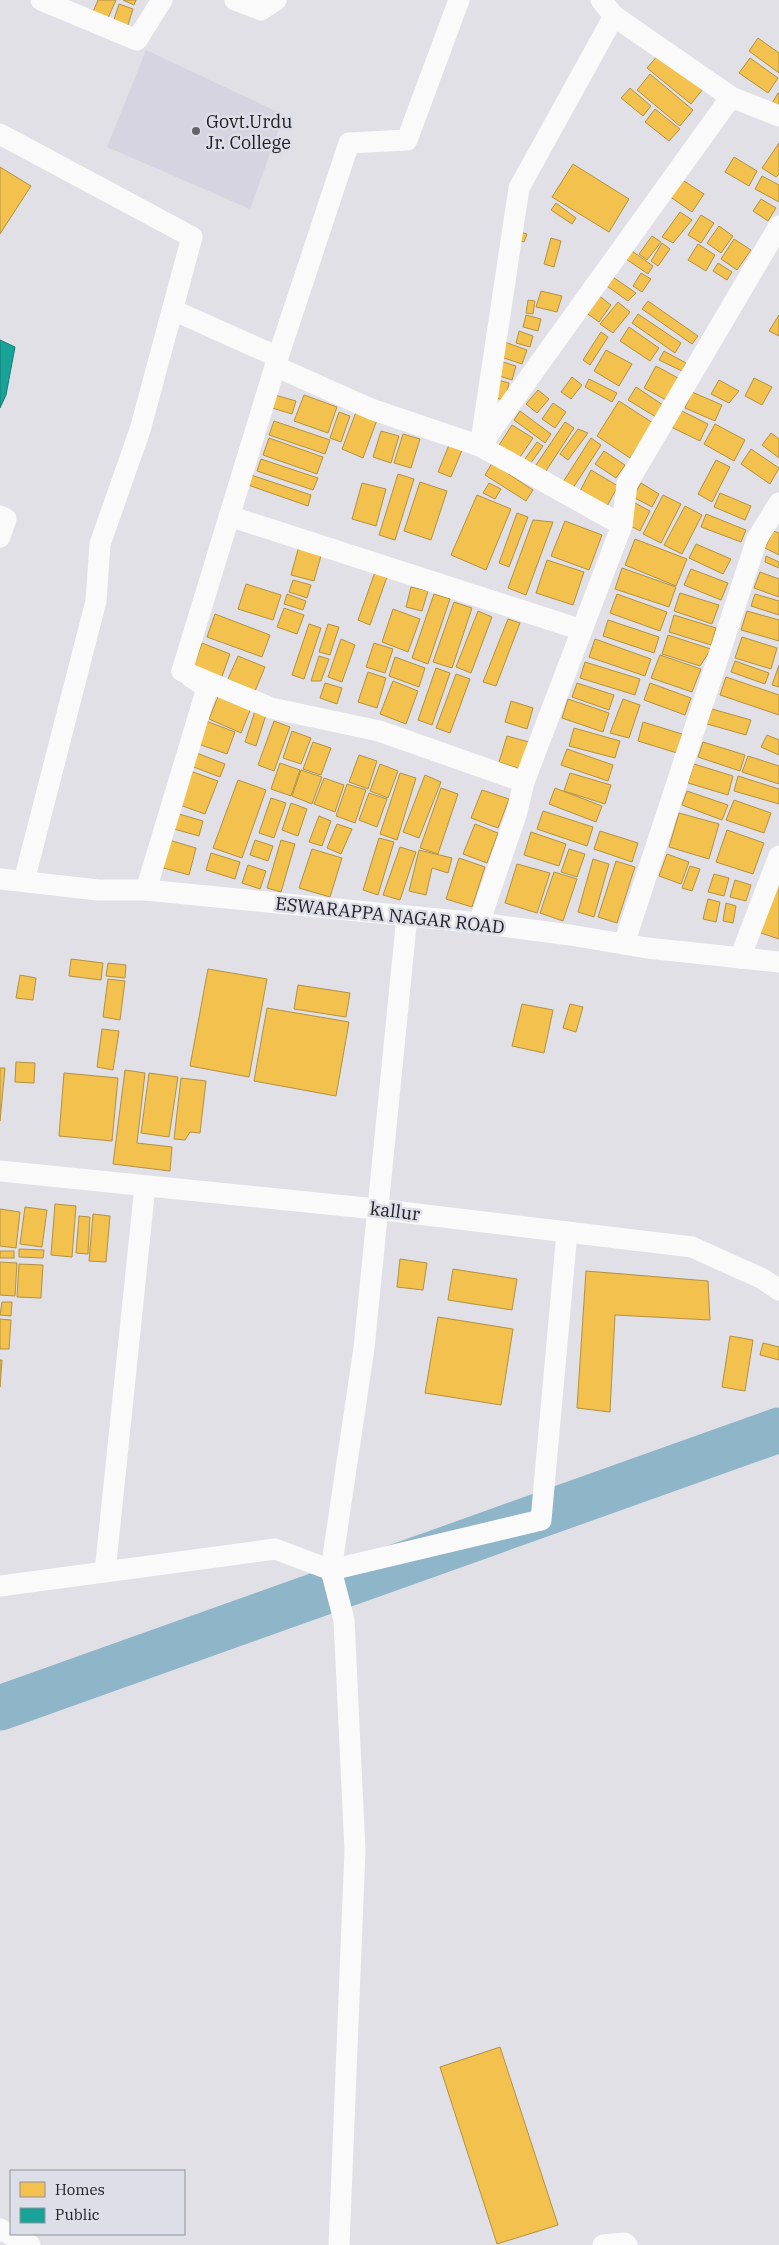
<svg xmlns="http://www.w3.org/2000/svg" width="779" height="2245" font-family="'IBM Plex Serif',serif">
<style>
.built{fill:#d5d4e0}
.homes{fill:#f2c14e;stroke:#b39141}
.public{fill:#17a398;stroke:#1a7c75}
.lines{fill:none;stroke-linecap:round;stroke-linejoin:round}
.river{stroke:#8fb5c8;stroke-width:45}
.minor{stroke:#fafafb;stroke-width:21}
.poi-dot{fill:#646368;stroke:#dedee8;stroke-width:2}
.labels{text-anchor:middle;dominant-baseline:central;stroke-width:5;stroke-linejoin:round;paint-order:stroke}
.poi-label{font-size:18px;fill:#212024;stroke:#dedee8;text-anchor:start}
.street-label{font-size:18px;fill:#212024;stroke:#dedee8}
</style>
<rect width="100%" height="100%" fill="#e0e0e6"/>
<polygon class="built" points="146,50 284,115 250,209 107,147"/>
<g class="homes">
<polygon points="98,0 116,0 108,18 93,12"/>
<polygon points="123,0 136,0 134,5"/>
<polygon points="119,4 133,9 127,28 113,23"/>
<polygon points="758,38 779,53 779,73 749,51"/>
<polygon points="659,54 703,89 691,104 647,68"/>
<polygon points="750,58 778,78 768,93 739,73"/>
<polygon points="650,74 693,110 680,126 637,90"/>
<polygon points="630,88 651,106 643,116 621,98"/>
<polygon points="778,93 779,93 779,109 771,105"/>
<polygon points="655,109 680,129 669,141 645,122"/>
<polygon points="779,143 779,174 776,177 762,168"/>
<polygon points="734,157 757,171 749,186 725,172"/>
<polygon points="573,164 629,199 609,232 552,197"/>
<polygon points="0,167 31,186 0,234"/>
<polygon points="762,176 779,185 779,202 755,189"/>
<polygon points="681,179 704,194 692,212 669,196"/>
<polygon points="761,199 776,208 768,221 753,211"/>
<polygon points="556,203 576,218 572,224 551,210"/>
<polygon points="680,212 692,220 673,243 662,237"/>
<polygon points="701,215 714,223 701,243 688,235"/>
<polygon points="719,226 733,236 721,253 707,243"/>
<polygon points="517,231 527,234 524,242 515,239"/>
<polygon points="652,236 661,242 647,260 639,254"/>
<polygon points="551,238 561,241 554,267 544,264"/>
<polygon points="734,239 751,250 737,270 721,259"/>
<polygon points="662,243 670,249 658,266 651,261"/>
<polygon points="698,244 715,255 706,271 688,260"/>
<polygon points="632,251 653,266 648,274 626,259"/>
<polygon points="718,263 732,272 727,280 713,271"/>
<polygon points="641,273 651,279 642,292 633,286"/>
<polygon points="610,275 636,293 628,301 604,284"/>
<polygon points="541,291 562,296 557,312 536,307"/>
<polygon points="598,295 611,305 599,322 585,312"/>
<polygon points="528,300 535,301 533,314 526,313"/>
<polygon points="648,301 698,336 692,344 642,309"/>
<polygon points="618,302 630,312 613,333 600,324"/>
<polygon points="638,314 681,343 675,353 632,323"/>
<polygon points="526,315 541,319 538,331 523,327"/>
<polygon points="779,315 779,336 769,331"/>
<polygon points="629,327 659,348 650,361 620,341"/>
<polygon points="519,331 533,336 530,347 516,343"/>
<polygon points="601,332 608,337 590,365 583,360"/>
<polygon points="502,341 527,350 522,364 498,356"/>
<polygon points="606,350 632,364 619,386 594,371"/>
<polygon points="664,351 686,363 682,371 659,360"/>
<polygon points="500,361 516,366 512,380 496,375"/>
<polygon points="656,366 678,378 666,400 644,388"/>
<polygon points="572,377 582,385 571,399 561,392"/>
<polygon points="754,378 772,387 762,405 745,396"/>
<polygon points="589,379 617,393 612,402 585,387"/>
<polygon points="498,380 509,383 505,400 494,398"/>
<polygon points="719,380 739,391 729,403 711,394"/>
<polygon points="636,387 663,405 656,417 628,400"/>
<polygon points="538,390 549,399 537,413 526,404"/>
<polygon points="692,392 722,405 715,421 685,408"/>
<polygon points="275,395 296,401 292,414 272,408"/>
<polygon points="304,395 337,407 328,433 294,421"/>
<polygon points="619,401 653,423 630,458 597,436"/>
<polygon points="553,403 566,412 555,428 542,419"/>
<polygon points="680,410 708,424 700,441 671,427"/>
<polygon points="520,411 551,434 545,443 514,420"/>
<polygon points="339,412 350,416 341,442 330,438"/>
<polygon points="356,412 377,420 363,458 342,449"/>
<polygon points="274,421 330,440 325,454 269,435"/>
<polygon points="565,422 574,428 544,474 534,468"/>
<polygon points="715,424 745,440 734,461 704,444"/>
<polygon points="512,425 533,438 516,463 496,450"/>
<polygon points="578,429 588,433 568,460 560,454"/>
<polygon points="381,431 399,436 391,463 373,457"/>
<polygon points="771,433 779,439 779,458 762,445"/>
<polygon points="403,434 420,439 411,468 394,463"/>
<polygon points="269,438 323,457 317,474 263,455"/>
<polygon points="591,438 601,445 573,488 563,482"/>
<polygon points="537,442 543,446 528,467 522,463"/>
<polygon points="449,445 462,450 451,477 438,472"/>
<polygon points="751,449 779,468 770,484 741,464"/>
<polygon points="604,451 625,465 616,478 595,464"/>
<polygon points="261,459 318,478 313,490 257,471"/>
<polygon points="716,460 730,467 712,502 698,494"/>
<polygon points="492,463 533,490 526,501 485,475"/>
<polygon points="591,470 618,486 607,506 580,491"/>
<polygon points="398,474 414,479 395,540 379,535"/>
<polygon points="251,475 311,495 308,506 248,485"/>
<polygon points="420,482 447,491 431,540 404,531"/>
<polygon points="362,483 386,489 376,526 352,519"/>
<polygon points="489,483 501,489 495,499 483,493"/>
<polygon points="641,483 659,494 652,507 633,497"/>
<polygon points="720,493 751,506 745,520 714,507"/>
<polygon points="477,495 511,509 486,570 451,555"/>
<polygon points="663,495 681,504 661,543 643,534"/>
<polygon points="635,503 650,511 640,531 625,523"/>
<polygon points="685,506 702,515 682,554 664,545"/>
<polygon points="517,513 528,517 509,567 499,563"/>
<polygon points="706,514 746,530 741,542 701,527"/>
<polygon points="533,520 553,522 526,595 508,588"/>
<polygon points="565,521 602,535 589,570 551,556"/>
<polygon points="773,531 779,533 779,555 765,548"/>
<polygon points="635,539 687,559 676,586 625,565"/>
<polygon points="696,544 731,559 723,574 689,558"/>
<polygon points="299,546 322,552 314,581 291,575"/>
<polygon points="766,556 779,562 779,568 765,562"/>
<polygon points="547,560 584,572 573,605 536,593"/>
<polygon points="622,568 676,587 669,607 615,589"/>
<polygon points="691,569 728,583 721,600 684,585"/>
<polygon points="375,572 387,577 370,625 358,620"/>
<polygon points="760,572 779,579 779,597 754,588"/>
<polygon points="293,580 311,585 307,598 289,592"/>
<polygon points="246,584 281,595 273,620 238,609"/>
<polygon points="411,587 428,591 422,611 406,607"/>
<polygon points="680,593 719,605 712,624 674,611"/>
<polygon points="287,594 306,601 303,610 284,604"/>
<polygon points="434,594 450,599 428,664 412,658"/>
<polygon points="617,594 667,612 660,631 610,613"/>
<polygon points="755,594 779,601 779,615 751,606"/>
<polygon points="454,602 472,608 452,668 433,662"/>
<polygon points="284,608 304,615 297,634 277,627"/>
<polygon points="393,609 420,619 408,652 382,642"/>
<polygon points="478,611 492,617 471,673 456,667"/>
<polygon points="747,611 779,620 779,641 741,630"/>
<polygon points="215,614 270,635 262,657 207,637"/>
<polygon points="674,615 716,628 711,645 669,632"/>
<polygon points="508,619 520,623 496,686 483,682"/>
<polygon points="608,620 659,637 654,653 603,636"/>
<polygon points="309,624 321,628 304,679 292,675"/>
<polygon points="328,624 339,627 330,655 319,652"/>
<polygon points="668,635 711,649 700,666 662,654"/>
<polygon points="742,637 777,648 771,669 735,658"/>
<polygon points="341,639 355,645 342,682 328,677"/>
<polygon points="595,639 651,659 645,676 589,657"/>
<polygon points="202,643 230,654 221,679 193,669"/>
<polygon points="374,643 393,649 385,673 366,667"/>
<polygon points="660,655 701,669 692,692 651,678"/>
<polygon points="238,656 265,667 255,691 228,679"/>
<polygon points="319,656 329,659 321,681 311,681"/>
<polygon points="395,657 425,668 419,687 389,676"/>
<polygon points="735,661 769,673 765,684 731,672"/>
<polygon points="585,662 640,679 635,695 580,678"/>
<polygon points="779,665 779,687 772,685"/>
<polygon points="436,668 450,673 432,725 418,720"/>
<polygon points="368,672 386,678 377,708 358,702"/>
<polygon points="456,674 470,679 450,733 436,728"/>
<polygon points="726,677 779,695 779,715 720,695"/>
<polygon points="393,681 418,691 406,724 380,714"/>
<polygon points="325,683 342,688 337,704 320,698"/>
<polygon points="577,683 614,695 609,710 572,697"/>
<polygon points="650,683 691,698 685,715 644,700"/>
<polygon points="219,694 251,708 241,733 209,719"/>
<polygon points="568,699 609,713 603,732 562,718"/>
<polygon points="623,699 640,705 629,738 610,733"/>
<polygon points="511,701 533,708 527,729 505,722"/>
<polygon points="712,709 751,720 746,735 707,724"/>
<polygon points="255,711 266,715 256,746 245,742"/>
<polygon points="206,721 235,732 227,754 198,744"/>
<polygon points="274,721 290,727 274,771 258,765"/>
<polygon points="643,722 682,734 677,753 638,741"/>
<polygon points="574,728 620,741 615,758 569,746"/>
<polygon points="292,731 311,738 301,764 283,758"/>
<polygon points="767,735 779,740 779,755 761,747"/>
<polygon points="507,736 529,742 521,769 499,762"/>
<polygon points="313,742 331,748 321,775 303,769"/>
<polygon points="703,742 745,755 740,771 698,757"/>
<polygon points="567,749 613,765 608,781 561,765"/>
<polygon points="194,752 225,764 220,777 191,766"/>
<polygon points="359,755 377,761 368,789 349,782"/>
<polygon points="748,756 779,766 779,784 742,772"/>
<polygon points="280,763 300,770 291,796 271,789"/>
<polygon points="380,764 398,771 388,798 370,791"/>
<polygon points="694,764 733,776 728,795 688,783"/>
<polygon points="301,770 322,777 312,804 292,796"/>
<polygon points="190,771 218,781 205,814 177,804"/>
<polygon points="400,773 416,778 397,840 380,834"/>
<polygon points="570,773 611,785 605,804 564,791"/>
<polygon points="425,775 441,782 419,838 403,832"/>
<polygon points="738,776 779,789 779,804 734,791"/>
<polygon points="324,778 344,785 335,812 314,804"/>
<polygon points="238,780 266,790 242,858 213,848"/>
<polygon points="347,784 366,790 355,823 336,816"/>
<polygon points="441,788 458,794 438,854 420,848"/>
<polygon points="555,788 602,806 596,822 549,804"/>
<polygon points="482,790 509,799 498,828 471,818"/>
<polygon points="687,791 728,805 722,820 682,805"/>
<polygon points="369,793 387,799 377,827 359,820"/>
<polygon points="271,798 286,803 274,838 259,833"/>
<polygon points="734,800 771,813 764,833 726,820"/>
<polygon points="291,803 307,809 298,836 282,830"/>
<polygon points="543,811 593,827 587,846 537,829"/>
<polygon points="679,813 719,824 709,859 669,847"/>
<polygon points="179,814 203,821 199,836 174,829"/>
<polygon points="319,816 331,821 322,846 309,842"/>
<polygon points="337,824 352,829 341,854 327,848"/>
<polygon points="475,824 498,833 487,863 463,854"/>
<polygon points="727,830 764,843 753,874 716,862"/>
<polygon points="600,831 638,843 632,862 594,849"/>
<polygon points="531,832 566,844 559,866 524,855"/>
<polygon points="379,838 394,842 378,895 363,890"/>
<polygon points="169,840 196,848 189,875 160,867"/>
<polygon points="255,840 273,846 268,861 250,855"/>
<polygon points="281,840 295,844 281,892 267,888"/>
<polygon points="400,847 416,852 400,900 383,895"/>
<polygon points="312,849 342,858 330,897 299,888"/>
<polygon points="569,849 585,854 577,877 561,872"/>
<polygon points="419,850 452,858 448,873 432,868 426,895 409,891"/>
<polygon points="211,853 240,862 235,879 206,870"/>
<polygon points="667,854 689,862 681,884 659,876"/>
<polygon points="459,858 485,867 472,907 446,899"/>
<polygon points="593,859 609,864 594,917 578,912"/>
<polygon points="616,861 635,867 617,923 598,917"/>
<polygon points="517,864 550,873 537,913 505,903"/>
<polygon points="248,865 266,871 260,889 242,883"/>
<polygon points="690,866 700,869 692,891 682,888"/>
<polygon points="554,872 577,879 563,921 540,913"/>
<polygon points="714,874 729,878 724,896 708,892"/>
<polygon points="779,874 779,939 758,932"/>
<polygon points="735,880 751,885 746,901 730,897"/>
<polygon points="708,899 720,902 716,922 703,919"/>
<polygon points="726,903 736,906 733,923 723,921"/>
<polygon points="71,959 103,963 101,980 69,976"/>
<polygon points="108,963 126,965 125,978 106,976"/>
<polygon points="208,969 267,979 249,1077 190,1066"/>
<polygon points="20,975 36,978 33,1000 16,998"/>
<polygon points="108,979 125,981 120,1020 103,1017"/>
<polygon points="298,985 350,993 346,1017 294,1009"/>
<polygon points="522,1004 553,1010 544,1053 512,1046"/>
<polygon points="570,1004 583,1007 576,1032 563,1028"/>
<polygon points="267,1008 349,1022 336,1096 254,1081"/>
<polygon points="102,1029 119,1031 113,1070 97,1067"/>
<polygon points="16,1062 35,1063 34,1083 15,1082"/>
<polygon points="0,1068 5,1068 0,1121"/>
<polygon points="125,1070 145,1073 137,1143 172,1147 170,1171 113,1164"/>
<polygon points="64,1073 118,1078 112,1141 59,1136"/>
<polygon points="149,1073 178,1077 169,1137 141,1133"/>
<polygon points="181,1078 206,1081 200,1133 190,1132 185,1140 174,1139"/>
<polygon points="55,1204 76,1206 72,1257 51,1255"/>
<polygon points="25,1207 47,1210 42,1247 20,1244"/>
<polygon points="0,1209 20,1212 16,1248 0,1246"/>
<polygon points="93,1214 110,1216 106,1262 89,1261"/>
<polygon points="79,1216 90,1217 88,1254 76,1253"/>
<polygon points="19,1249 44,1250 43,1258 19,1257"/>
<rect x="0" y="1251" width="14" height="7"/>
<polygon points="400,1259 427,1263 423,1290 397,1287"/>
<polygon points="0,1262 17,1263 15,1296 0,1295"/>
<polygon points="19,1264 43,1265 41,1298 17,1297"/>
<polygon points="453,1269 517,1279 512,1310 448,1300"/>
<polygon points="586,1271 708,1281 710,1320 615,1315 610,1412 577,1408"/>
<polygon points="2,1302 12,1302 11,1316 0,1315"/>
<polygon points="438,1317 513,1329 501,1405 425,1393"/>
<polygon points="0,1319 11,1320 9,1349 0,1349"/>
<polygon points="730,1336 753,1340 745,1391 722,1387"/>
<polygon points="763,1343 779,1347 779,1360 760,1355"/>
<polygon points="0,1360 2,1360 0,1387"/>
<polygon points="500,2047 558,2225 497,2244 440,2067"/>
</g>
<polygon class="public" points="0,340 15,347 6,395 0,408"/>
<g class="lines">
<polyline class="river" points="0,1708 779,1430"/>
<g class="minor">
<polyline points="41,0 137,40 162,0"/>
<polyline points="235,0 261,10 276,0"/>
<polyline points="601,0 614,16 731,97"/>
<polyline points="0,134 192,237 140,430 100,544 96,601 24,881"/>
<polyline points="173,310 278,357 182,671"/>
<polyline points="278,357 349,143 407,140 459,0"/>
<polyline points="277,367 371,409 480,446 622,525"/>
<polyline points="481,441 519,188 614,16"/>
<polyline points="480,446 731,97 779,116"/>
<polyline points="0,516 6,519 0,537"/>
<polyline points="229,516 582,630"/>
<polyline points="182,671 271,708 379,731 524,782"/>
<polyline points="0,879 98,890 146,890 479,923 570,935 647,948 779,962"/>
<polyline points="146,890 207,688 191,677"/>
<polyline points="479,923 516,815 524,782 622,525 627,484 779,226"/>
<polyline points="624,944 757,539 779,503"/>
<polyline points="740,958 779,856"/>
<polyline points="0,1171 376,1209 692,1247 763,1279 779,1290"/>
<polyline points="105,1572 145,1186"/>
<polyline points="0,1586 275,1549 331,1570 541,1520 567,1232"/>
<polyline points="0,2229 30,2245"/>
<polyline points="339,2245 355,1850 344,1620 331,1570 364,1348 407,916"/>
<polyline points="603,2245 624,2243 627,2245"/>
</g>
</g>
<circle class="poi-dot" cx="196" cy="131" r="5"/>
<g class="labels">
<g class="poi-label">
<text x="206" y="121">Govt.Urdu<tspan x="206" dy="21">Jr. College</tspan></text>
</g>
<g class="street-label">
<text transform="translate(390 915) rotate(6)">ESWARAPPA NAGAR ROAD</text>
<text transform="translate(395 1211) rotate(7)">kallur</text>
</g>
</g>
<rect x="10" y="2170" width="175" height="65" fill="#dedee8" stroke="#92929a"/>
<rect x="20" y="2182" width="25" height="15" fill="#f2c14e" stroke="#92929a"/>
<text x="55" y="2195" font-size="15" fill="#212024">Homes</text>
<rect x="20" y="2208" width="25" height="15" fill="#17a398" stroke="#92929a"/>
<text x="55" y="2220" font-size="15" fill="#212024">Public</text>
</svg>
